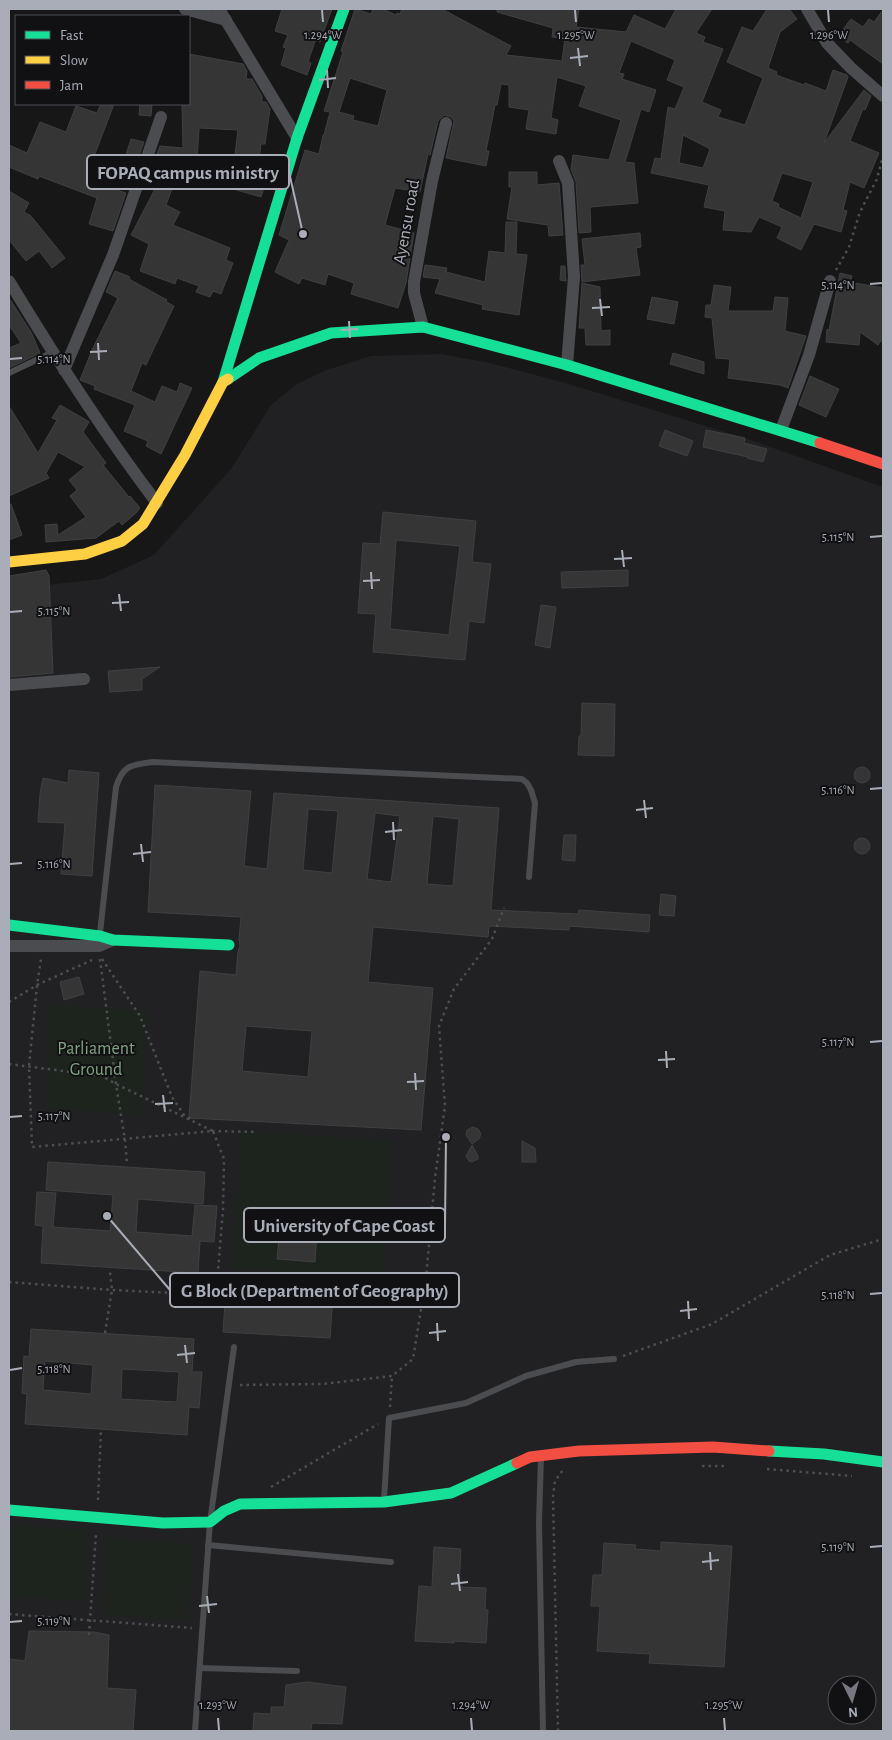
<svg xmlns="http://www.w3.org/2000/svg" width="892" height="1740" font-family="'Alegreya Sans',sans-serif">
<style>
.built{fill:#212123;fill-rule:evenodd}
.green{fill:#1d241e}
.building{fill:#353536;stroke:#3f4043;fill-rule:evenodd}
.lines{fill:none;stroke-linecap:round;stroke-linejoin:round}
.path{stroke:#4d4e52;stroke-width:2.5;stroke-dasharray:2.5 4;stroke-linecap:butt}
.lane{stroke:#4b4c50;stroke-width:6}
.street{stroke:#4b4c50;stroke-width:12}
.fast{stroke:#16e098;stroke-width:11}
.slow{stroke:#ffcf43;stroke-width:11}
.jam{stroke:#f24e42;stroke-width:11}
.ticks{fill:none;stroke:#a8adb8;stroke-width:2}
.labels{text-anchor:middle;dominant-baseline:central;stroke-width:4;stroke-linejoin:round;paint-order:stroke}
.street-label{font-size:18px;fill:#a8adb8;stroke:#111113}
.park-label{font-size:18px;fill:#7fa381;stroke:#111113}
.ticks-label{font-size:12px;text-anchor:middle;fill:#a8adb8;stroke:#111113;stroke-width:4;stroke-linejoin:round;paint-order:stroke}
.leader{fill:none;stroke:#a8adb8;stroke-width:2}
.callout-dot{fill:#a8adb8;stroke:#111113;stroke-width:2}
.callout{fill:#111113;stroke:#a8adb8;stroke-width:2}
.callout-label{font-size:19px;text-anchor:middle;font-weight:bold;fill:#a8adb8}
</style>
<rect width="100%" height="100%" fill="#171717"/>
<path class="built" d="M441,354L490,363L562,382L745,438L883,487V1731H9V589L101,579L154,555L231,469L271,405L295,385L324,371L371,356ZM837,1685H867V1715H837Z"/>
<g class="green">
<polygon points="49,1005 148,1011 141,1115 48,1108"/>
<polygon points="242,1131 391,1141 382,1278 233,1268"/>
<polygon points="9,1525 88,1530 85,1601 9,1597"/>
<polygon points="107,1539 193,1544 188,1620 103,1615"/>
</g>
<g class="building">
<polygon points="282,9 332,9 320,42 315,41 308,62 311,63 307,75 281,65 286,48 283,47 288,35 275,31"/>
<path d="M355,9L371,14L373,9H382L396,15L397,13L400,14L402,9H442L511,46L506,55L562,61L565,38L552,37L553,28L497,12V9H579L576,27L626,32L634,15L665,29L676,9H712L696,33L705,37L703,42L723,49L702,102L721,110L718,117L745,125L763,78L727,62L742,27L753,31L767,9H789L797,19L780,32L768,68L777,72L776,75L804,85L805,83L826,91L833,70L847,75L848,77L824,143L864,90L871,96L865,110L863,109L850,141L879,153L864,188L850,182L843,210L847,211L841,232L814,224L801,250L777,238L782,227L759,217L751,232L723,230L725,211L704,207L709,185L651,173L655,158L661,159L668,107L675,109L684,87L667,80L675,60L631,41L619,73L624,74L622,79L656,90L649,112L641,109L625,162L634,163L638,203L590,207L591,232L579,233L576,182L571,169L573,155L609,160L621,120L579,106L586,86L557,77L551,118L558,120L556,134L526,129L529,110L509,107V85L501,84L497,105H495L486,151H489L486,166L446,158L454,121L451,117L444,115L438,121L430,155L428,154L420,192L395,188L385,225L414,233L406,283L398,308L351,294L354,283L328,274L325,285L302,278L299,284L275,272L289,240L279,235L305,150L319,154L323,135H324L330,112L324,111L343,52L341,51ZM350,78L387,90L378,126L353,120L354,116L339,112ZM683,135L710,149L703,168L679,163ZM782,173L813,182L801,218L778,207L779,204L772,201Z"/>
<polygon points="883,10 883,64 850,40 848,43 838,36 851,19 863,27 869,19 874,22"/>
<polygon points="189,54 243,64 247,71 246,79 252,79 262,96 262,102 266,102 270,109 265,144 261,144 258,166 270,169 261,197 219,185 224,168 233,170 238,130 199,128 197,161 189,160 188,165 181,164 166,205 180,212 173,225 230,248 226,260 233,263 221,294 213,291 210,297 196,292 199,286 177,278 175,284 140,271 149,244 131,235 155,189 149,186 153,176 149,175 160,146 183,148 182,104 189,104"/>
<polygon points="101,104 114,104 85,180 126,193 113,231 89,224 97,198 39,176 38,179 9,167 9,145 27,153 40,122 66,132 76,106 97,113"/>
<polygon points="140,104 152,104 151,116 139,115"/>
<polygon points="131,139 144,142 134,170 122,167"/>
<polygon points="509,172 537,172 537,185 559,183 563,235 549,236 548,225 507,219 512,187 509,187"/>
<polygon points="9,191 29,203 24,212 31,216 65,258 52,268 39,251 26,261 9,240"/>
<polygon points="506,222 517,222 516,254 527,255 519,315 482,309 483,305 435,293 440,279 423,277 425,265 447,268 446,272 485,282 489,251 505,253"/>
<polygon points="640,233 641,247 636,248 640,275 582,282 581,265 585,265 582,239"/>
<polygon points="561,266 565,266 566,281 560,280"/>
<polygon points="115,271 130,277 129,279 167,300 166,302 174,306 146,365 142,363 131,391 155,402 162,386 177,392 180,383 192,388 161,454 146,446 148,441 124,431 135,405 94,389 95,386 80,380 92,350 118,298 106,292"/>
<polygon points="840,273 852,276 850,282 883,288 883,338 878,345 860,332 859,345 826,342 827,329 829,330"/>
<polygon points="582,283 600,287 601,331 610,330 610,345 586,345 585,328 579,328"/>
<polygon points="714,285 731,287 728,311 773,311 775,297 788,298 785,331 806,336 788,388 780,385 728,378 730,359 716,358 712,318 705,317 706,305 711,305"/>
<polygon points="652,297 678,302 674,324 647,319"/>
<polygon points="9,298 31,332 40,353 9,368 9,348 21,343 9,325"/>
<polygon points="673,353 704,362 704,374 670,364"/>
<polygon points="810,376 839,389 826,417 799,405"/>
<polygon points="60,405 88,421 89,422 83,432 106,463 103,465 129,497 130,496 140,508 136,513 122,525 119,521 96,538 46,542 45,525 57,524 58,535 86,517 70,496 77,490 69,480 85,467 58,452 46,473 49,478 9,496 9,406 38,453 57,420 52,418"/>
<polygon points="665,430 693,441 687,456 659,446"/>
<polygon points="706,430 745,438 744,443 767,449 763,462 747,458 748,457 703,447"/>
<polygon points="9,504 11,504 22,535 9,540"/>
<path d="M383,512L476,521L472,562L491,564L484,623L469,621L465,660L373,652L376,614L358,613L363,543L380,544ZM396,540L460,546L449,635L390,629Z"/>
<polygon points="46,570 49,576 53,673 9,677 9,576"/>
<polygon points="628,570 628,586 562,588 561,572"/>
<polygon points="541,605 556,607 550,648 535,645"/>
<polygon points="160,667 142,679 142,690 110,692 108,671"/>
<polygon points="582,703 615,704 614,756 578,755 579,736 581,736"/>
<circle cx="862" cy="775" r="8"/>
<polygon points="69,770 99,773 92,876 61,874 65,823 38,822 40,794 43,778 68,783"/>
<path d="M155,785L251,791L244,866L267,869L274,793L499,808L491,910L578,914L579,910L650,915L649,932L569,926V930L489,926L488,937L373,927L368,982L433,988L421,1130L189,1118L200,971L236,975L238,952L240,946L239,939L241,917L148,912ZM308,809L338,811L332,873L303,870ZM375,813L400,816L391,882L367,879ZM433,816L459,819L453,886L427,884ZM246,1026L312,1031L308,1077L242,1071Z"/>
<polygon points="564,835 576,835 575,861 562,860"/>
<circle cx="862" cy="846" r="8"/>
<polygon points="661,894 676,896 674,916 659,915"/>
<polygon points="79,977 84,994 64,1000 60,982"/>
<polygon points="473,1127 478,1129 481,1134 479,1139 472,1144 466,1135 467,1130"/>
<polygon points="522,1141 535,1148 536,1162 522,1162"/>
<polygon points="472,1145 478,1156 478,1159 472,1162 469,1161 466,1156"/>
<polygon points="48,1162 205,1172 203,1204 138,1199 136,1232 192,1236 195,1205 217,1206 214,1242 200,1241 198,1273 41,1263 43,1226 35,1225 37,1192 56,1193 53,1227 110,1231 113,1195 46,1190"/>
<polygon points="280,1229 317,1232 315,1262 277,1259"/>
<polygon points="226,1288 333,1294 330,1338 223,1332"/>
<path d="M31,1329L194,1339L192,1372H202L199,1408L189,1407L187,1435L25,1424L27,1394L22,1393L24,1356L29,1357ZM45,1361L93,1365L91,1394L43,1390ZM122,1369L179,1372L177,1402L121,1399Z"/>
<polygon points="661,1542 732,1546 724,1667 649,1663 650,1654 597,1651 600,1606 591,1606 593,1575 602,1575 604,1543 636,1545 635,1549 661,1551"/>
<polygon points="434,1547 461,1549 459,1587 486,1588 485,1610 488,1610 486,1643 454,1641 454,1643 415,1641 419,1586 432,1587"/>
<polygon points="29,1631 94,1632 109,1635 107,1688 136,1690 133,1731 9,1731 9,1659 25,1661"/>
<polygon points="307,1682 346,1687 342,1724 312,1723 311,1731 253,1731 254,1713 271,1714 271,1707 284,1707 286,1685"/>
</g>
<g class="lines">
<g class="path">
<polyline points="836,270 849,247 860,212 877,179 883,156"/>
<polyline points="100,959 116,1084 125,1140 127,1164"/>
<polyline points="102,959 140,1016 172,1097 184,1115 194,1121"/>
<polyline points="9,1002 37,985 92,960"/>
<polyline points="9,1064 102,1076 116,1084 213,1131 32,1147 29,1066 37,985 41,959"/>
<polyline points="212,1131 257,1132"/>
<polyline points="9,1282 112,1290 216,1295 223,1209 224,1159 213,1131"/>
<polyline points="105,1333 112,1290 110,1272"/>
<polyline points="623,1356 712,1324 830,1255 883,1239"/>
<polyline points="240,1385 323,1384 392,1376 413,1359 426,1278 435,1178 445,1106 439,1026 454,989 492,939 504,908"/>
<polyline points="390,1407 392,1376"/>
<polyline points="702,1466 724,1466"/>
<polyline points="767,1469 852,1476"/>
<polyline points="271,1487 378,1424"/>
<polyline points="98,1500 101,1429"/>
<polyline points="9,1614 192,1628"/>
<polyline points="89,1635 96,1533"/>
<polyline points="558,1731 553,1496 555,1481 563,1470"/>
</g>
<g class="lane">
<polyline points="9,373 53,352"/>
<path d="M100,933L116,787C123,765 131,765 152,762L522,779L527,783L531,790L535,803L529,877"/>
<polyline points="541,1457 539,1522 543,1731"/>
<polyline points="384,1500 389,1418 466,1403 526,1376 576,1362 614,1359"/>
<polyline points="208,1545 391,1562"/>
<polyline points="200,1668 297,1671"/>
<polyline points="195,1731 210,1522 234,1347"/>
</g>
<g class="street">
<polyline points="185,9 226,20"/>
<polyline points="219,9 297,138"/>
<polyline points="807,9 827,43 851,68 883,96"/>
<polyline points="559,161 568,183 574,277 567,365"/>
<path d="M9,281C55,357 103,432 157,503"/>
<polyline points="423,327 414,293 414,282 432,181 446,123"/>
<polyline points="64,370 113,255 161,117"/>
<polyline points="781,430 809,355 830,281"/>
<polyline points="9,685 84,679"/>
<polyline points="9,946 99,946 113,940"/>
</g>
<g class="fast">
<polyline points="228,379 259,358 331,333 423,327 567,365 820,443"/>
<polyline points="223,382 297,138 344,9"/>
<polyline points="9,925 100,936 113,940 229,945"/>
<polyline points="769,1451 824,1454 883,1462"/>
<polyline points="9,1510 163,1523 210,1522 224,1511 240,1504 384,1502 451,1493 517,1463"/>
</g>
<polyline class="slow" points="9,562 85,554 122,541 143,524 185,455 223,382 228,379"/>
<g class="jam">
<polyline points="820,443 883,464"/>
<polyline points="517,1463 530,1457 579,1451 713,1447 769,1451"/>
</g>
</g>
<path class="ticks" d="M322,10L323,22M575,10L576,22M828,10L829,22M578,48L580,66M570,58L588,56M327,70L328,88M319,80L336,78M870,284L882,283M600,299L602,316M592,308L610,307M349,321L350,338M341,330L358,329M98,343L99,360M90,352L107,351M10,359L22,358M870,537L882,536M622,550L624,567M614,559L632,558M371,572L372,589M363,581L380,580M119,594L121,611M112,603L129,602M10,612L22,611M870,789L882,788M644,800L646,818M636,810L653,808M393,822L394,840M385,832L402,830M141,844L143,862M133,854L151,852M10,864L22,863M870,1042L882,1041M666,1051L667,1068M658,1060L675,1059M415,1073L416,1090M407,1082L424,1081M163,1095L165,1112M155,1104L173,1103M10,1117L22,1116M870,1294L882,1293M688,1301L689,1319M680,1311L697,1309M437,1323L438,1341M429,1333L446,1331M185,1345L187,1363M177,1355L195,1353M10,1370L22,1368M870,1547L882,1546M710,1552L711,1570M702,1562L719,1560M458,1574L460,1591M451,1584L468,1582M207,1596L209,1613M199,1606L217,1604M10,1622L22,1621M218,1718L219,1730M471,1718L472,1730M724,1718L725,1730"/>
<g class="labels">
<g class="street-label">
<text transform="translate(407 222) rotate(-80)">Ayensu road</text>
</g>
<g class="park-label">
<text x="96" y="1049">Parliament<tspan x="96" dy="21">Ground</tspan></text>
</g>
</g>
<g class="ticks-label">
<text x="323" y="39">1.294°W</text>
<text x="576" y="39">1.295°W</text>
<text x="829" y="39">1.296°W</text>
<text x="838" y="289">5.114°N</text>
<text x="54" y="363">5.114°N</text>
<text x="838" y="541">5.115°N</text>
<text x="54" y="615">5.115°N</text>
<text x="838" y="794">5.116°N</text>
<text x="54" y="868">5.116°N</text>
<text x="838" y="1046">5.117°N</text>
<text x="54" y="1120">5.117°N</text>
<text x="838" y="1299">5.118°N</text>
<text x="54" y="1373">5.118°N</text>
<text x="838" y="1551">5.119°N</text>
<text x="54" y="1625">5.119°N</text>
<text x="218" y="1709">1.293°W</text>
<text x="471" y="1709">1.294°W</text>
<text x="724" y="1709">1.295°W</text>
</g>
<path class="leader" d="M303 234L289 172M446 1137L445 1225M107 1216L170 1290"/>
<g class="callout-dot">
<circle cx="303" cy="234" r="5"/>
<circle cx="446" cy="1137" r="5"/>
<circle cx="107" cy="1216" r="5"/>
</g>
<g class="callout">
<rect x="87" y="155" width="202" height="34" rx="5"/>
<rect x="244" y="1208" width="201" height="34" rx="5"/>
<rect x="170" y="1273" width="289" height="34" rx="5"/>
</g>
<g class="callout-label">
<text x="188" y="179">FOPAQ campus ministry</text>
<text x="344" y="1232">University of Cape Coast</text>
<text x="315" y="1297">G Block (Department of Geography)</text>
</g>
<rect width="892" height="1740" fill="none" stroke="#a8adb8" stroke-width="20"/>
<rect x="15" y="15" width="175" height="90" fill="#111113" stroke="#4d4f55"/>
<rect x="25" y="31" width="25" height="8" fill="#16e098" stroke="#4d4f55"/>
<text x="60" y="40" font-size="15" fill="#a8adb8">Fast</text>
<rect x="25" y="56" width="25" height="8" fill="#ffcf43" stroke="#4d4f55"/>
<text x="60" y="65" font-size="15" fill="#a8adb8">Slow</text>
<rect x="25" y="81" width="25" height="8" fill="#f24e42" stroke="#4d4f55"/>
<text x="60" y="90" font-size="15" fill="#a8adb8">Jam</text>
<g transform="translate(852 1700) rotate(175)"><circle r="24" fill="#111113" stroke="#4d4f55"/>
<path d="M0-4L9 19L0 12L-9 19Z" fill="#757880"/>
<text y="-8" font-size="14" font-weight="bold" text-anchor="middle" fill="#a8adb8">N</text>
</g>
</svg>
